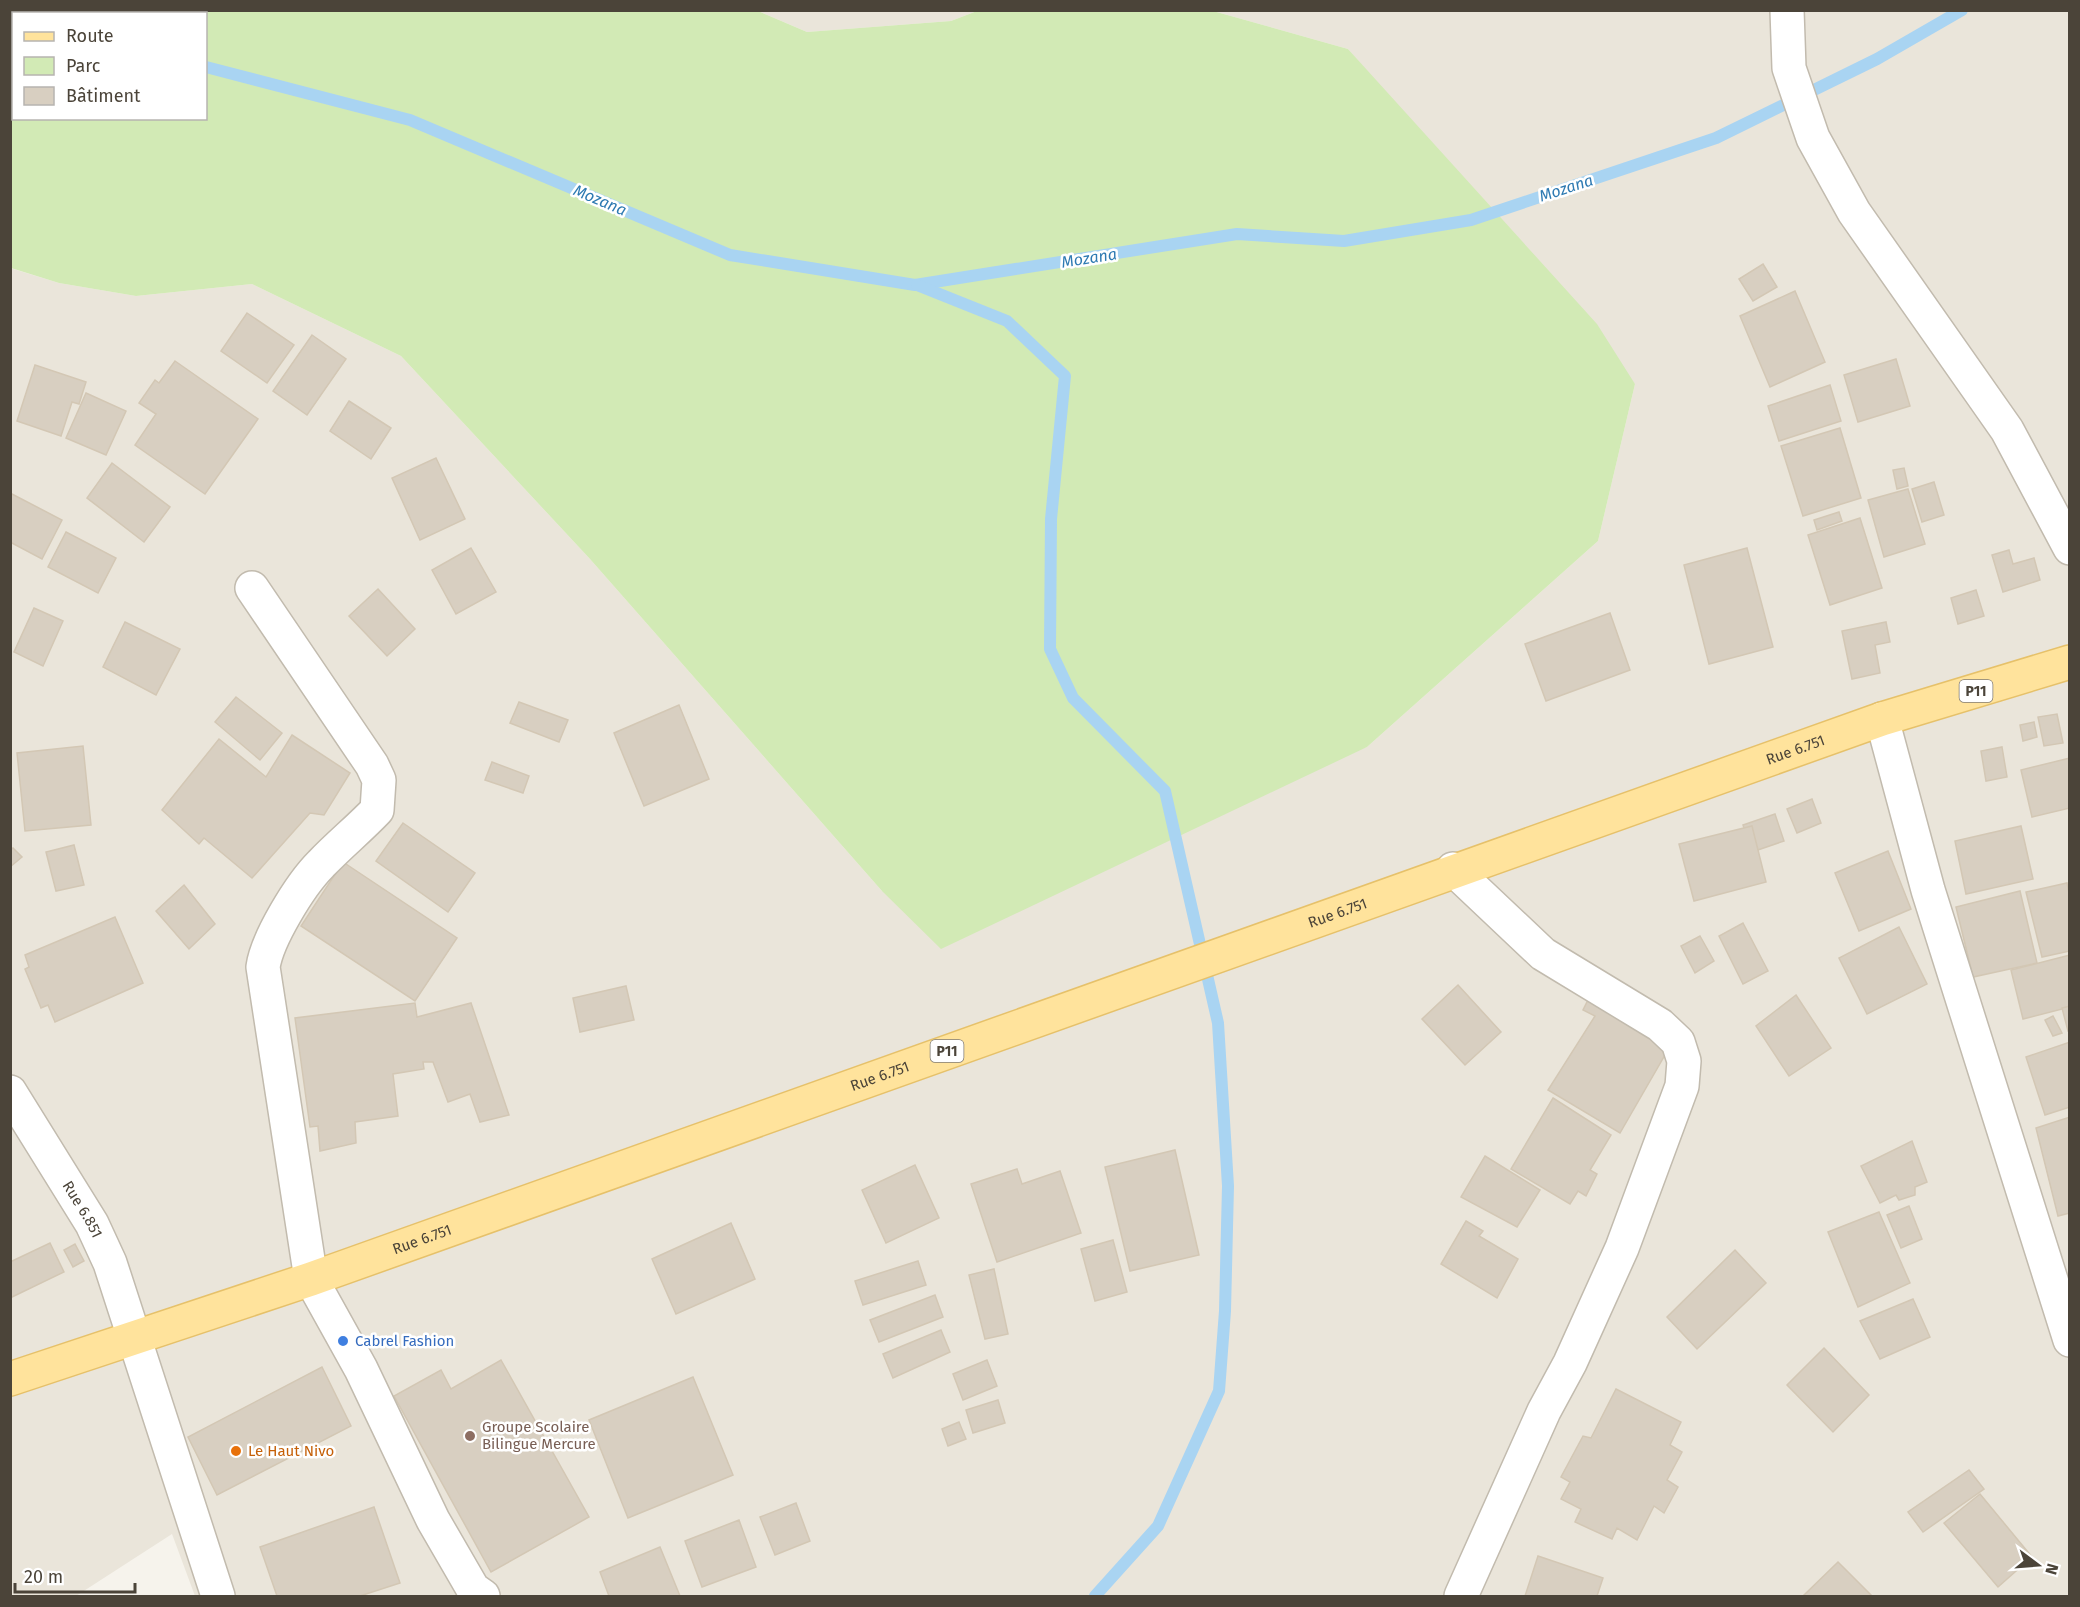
<svg xmlns="http://www.w3.org/2000/svg" width="2080" height="1607" font-family="'Fira Sans',sans-serif">
<style>
.residential{fill:#eae5da}
.green{fill:#d2eab5;fill-rule:evenodd}
.lines{fill:none;stroke-linecap:round;stroke-linejoin:round}
.stream{stroke:#a9d4f2;stroke-width:12}
.building{fill:#d8cfc1;stroke:#d3c7b4;stroke-width:1.5}
.street-casing{stroke:#c2bbae;stroke-width:36}
.primary-casing{stroke:#e6c16a;stroke-width:36}
.street{stroke:#fff;stroke-width:33}
.primary{stroke:#ffe39c;stroke-width:33}
.shop-dot{fill:#3f7fe0;stroke:#fff;stroke-width:2}
.education-dot{fill:#8d6e63;stroke:#fff;stroke-width:2}
.food-dot{fill:#e8710a;stroke:#fff;stroke-width:2}
.labels{text-anchor:middle;dominant-baseline:central;stroke-width:5;stroke-linejoin:round;paint-order:stroke}
.shield{fill:#fff;stroke:#817c74;stroke-width:1.5}
.shield-label{font-size:14px;font-weight:bold;fill:#4b4439}
.street-label{font-size:15px;fill:#4b4439;stroke:#fff}
.shop-label{font-size:15px;fill:#366cbe;stroke:#fff;text-anchor:start}
.education-label{font-size:15px;fill:#785e54;stroke:#fff;text-anchor:start}
.food-label{font-size:15px;fill:#c56008;stroke:#fff;text-anchor:start}
.water-label{font-size:16px;font-style:italic;fill:#2e7ab2;stroke:#fff}
</style>
<rect width="100%" height="100%" fill="#f6f3ec"/>
<g class="residential">
<polygon points="758,11 977,11 951,21 807,32"/>
<polygon points="1213,11 2069,11 2069,1596 195,1596 172,1534 76,1596 11,1596 10,268 59,283 136,296 252,284 401,356 590,559 882,891 1367,747 1598,541 1635,384 1348,49"/>
</g>
<path class="green" d="M758,11L807,32L951,21L977,11H1213L1348,49L1597,324L1635,384L1598,541L1367,747L941,949L882,891L590,559L401,356L252,284L136,296L59,283L11,268V11ZM14,14H206V118H14Z"/>
<g class="lines">
<g class="stream">
<polyline points="56,10 59,14"/>
<polyline points="206,67 410,120 730,255 915,285 1237,234 1344,241 1471,220 1716,138 1877,59 1962,10"/>
<polyline points="917,285 1007,321 1065,376 1051,519 1050,649 1073,698 1165,791 1218,1023 1228,1186 1225,1311 1219,1391 1158,1526 1095,1596"/>
</g>
</g>
<g class="building">
<polygon points="1763,264 1777,287 1753,301 1739,279"/>
<polygon points="1795,291 1825,362 1770,387 1740,316"/>
<polygon points="247,313 294,345 267,383 221,351"/>
<polygon points="312,335 346,359 307,415 273,391"/>
<polygon points="1896,359 1910,406 1858,422 1844,375"/>
<polygon points="175,361 258,419 205,494 135,445 156,414 139,403 155,380 159,383"/>
<polygon points="35,365 86,382 79,404 72,402 61,436 17,421"/>
<polygon points="1830,385 1841,421 1779,441 1768,406"/>
<polygon points="86,393 126,411 106,455 66,438"/>
<polygon points="349,401 391,428 371,459 330,431"/>
<polygon points="1840,428 1861,498 1803,516 1781,446"/>
<polygon points="436,458 465,519 420,540 392,478"/>
<polygon points="112,463 170,507 144,542 87,498"/>
<polygon points="1904,468 1908,486 1897,489 1893,470"/>
<polygon points="1934,482 1944,515 1922,522 1912,489"/>
<polygon points="1908,489 1925,544 1884,557 1868,500"/>
<polygon points="10,493 62,520 42,559 10,542"/>
<polygon points="1839,512 1842,521 1817,530 1814,520"/>
<polygon points="1860,518 1882,588 1830,605 1808,535"/>
<polygon points="66,532 116,558 98,593 48,567"/>
<polygon points="471,548 496,592 456,614 432,570"/>
<polygon points="1747,548 1773,647 1709,664 1684,565"/>
<polygon points="2009,550 2013,564 2034,558 2040,580 2003,592 1992,555"/>
<polygon points="378,589 415,629 387,656 349,616"/>
<polygon points="1976,590 1984,616 1958,624 1951,598"/>
<polygon points="34,608 63,621 43,666 14,652"/>
<polygon points="1610,613 1630,670 1546,701 1525,644"/>
<polygon points="125,622 180,649 156,695 103,667"/>
<polygon points="1886,622 1890,642 1875,645 1880,673 1852,679 1842,631"/>
<polygon points="236,697 282,733 260,760 215,722"/>
<polygon points="519,702 568,720 559,742 510,723"/>
<polygon points="679,705 709,779 644,806 614,733"/>
<polygon points="2057,714 2063,743 2044,746 2038,717"/>
<polygon points="2034,722 2037,737 2023,741 2020,725"/>
<polygon points="292,735 350,773 324,815 310,813 252,878 204,838 199,844 162,810 219,739 266,777"/>
<polygon points="83,746 91,825 25,831 17,753"/>
<polygon points="2002,747 2007,777 1986,781 1981,751"/>
<polygon points="2070,758 2070,808 2032,817 2021,770"/>
<polygon points="492,762 529,776 523,793 485,780"/>
<polygon points="1812,799 1821,823 1797,833 1787,809"/>
<polygon points="1775,814 1784,841 1752,852 1743,825"/>
<polygon points="403,823 475,873 448,912 376,861"/>
<polygon points="1752,826 1766,882 1694,901 1679,844"/>
<polygon points="2021,826 2033,879 1966,894 1955,841"/>
<polygon points="74,845 84,885 56,891 46,852"/>
<polygon points="13,848 22,857 10,867 10,850"/>
<polygon points="1888,851 1911,909 1859,931 1835,873"/>
<polygon points="343,862 457,938 415,1001 301,926"/>
<polygon points="2067,883 2070,898 2070,951 2042,957 2026,892"/>
<polygon points="184,885 215,924 189,949 156,911"/>
<polygon points="2020,891 2037,963 1973,977 1956,907"/>
<polygon points="115,917 143,983 55,1022 48,1005 41,1008 25,969 29,967 25,955"/>
<polygon points="1743,923 1768,971 1743,984 1719,936"/>
<polygon points="1899,927 1927,984 1867,1014 1839,958"/>
<polygon points="1700,936 1714,961 1695,973 1681,946"/>
<polygon points="2070,955 2070,1007 2023,1019 2011,970"/>
<polygon points="1458,985 1501,1032 1465,1065 1422,1019"/>
<polygon points="626,986 634,1020 580,1032 573,998"/>
<polygon points="1592,992 1669,1048 1620,1133 1548,1090 1595,1016 1583,1010"/>
<polygon points="1796,995 1831,1048 1789,1076 1756,1026"/>
<polygon points="415,1003 417,1017 471,1003 509,1115 480,1122 470,1094 448,1102 433,1062 423,1062 424,1069 393,1074 398,1116 355,1122 356,1143 320,1151 318,1126 310,1127 295,1018"/>
<polygon points="2070,1006 2070,1030 2068,1031 2062,1008"/>
<polygon points="2053,1016 2062,1033 2053,1036 2045,1020"/>
<polygon points="2070,1042 2070,1107 2045,1115 2026,1057"/>
<polygon points="1553,1098 1611,1135 1590,1170 1597,1174 1586,1196 1578,1191 1570,1204 1511,1169"/>
<polygon points="2070,1117 2070,1213 2058,1216 2036,1128"/>
<polygon points="1912,1141 1927,1182 1915,1187 1915,1195 1899,1200 1896,1195 1880,1203 1861,1166"/>
<polygon points="1175,1150 1199,1255 1130,1271 1105,1167"/>
<polygon points="1485,1156 1540,1190 1517,1227 1461,1197"/>
<polygon points="915,1165 939,1218 886,1243 862,1190"/>
<polygon points="1017,1169 1022,1184 1060,1171 1081,1233 997,1262 971,1184"/>
<polygon points="1909,1206 1922,1239 1901,1248 1887,1215"/>
<polygon points="1879,1212 1910,1283 1858,1307 1828,1232"/>
<polygon points="1466,1221 1483,1231 1479,1236 1518,1259 1497,1298 1441,1264"/>
<polygon points="731,1223 755,1279 676,1314 652,1259"/>
<polygon points="1113,1240 1127,1292 1095,1301 1081,1249"/>
<polygon points="50,1243 64,1272 10,1298 10,1262"/>
<polygon points="75,1244 84,1261 73,1267 64,1250"/>
<polygon points="1735,1250 1766,1283 1697,1349 1667,1317"/>
<polygon points="918,1261 926,1285 863,1305 855,1281"/>
<polygon points="994,1269 1008,1334 985,1339 969,1275"/>
<polygon points="935,1295 943,1317 879,1342 870,1320"/>
<polygon points="1913,1299 1930,1337 1880,1359 1860,1321"/>
<polygon points="941,1330 950,1352 893,1378 883,1354"/>
<polygon points="1824,1348 1869,1395 1833,1432 1787,1385"/>
<polygon points="501,1360 589,1517 491,1572 394,1396 441,1370 451,1389"/>
<polygon points="987,1360 997,1386 963,1400 953,1374"/>
<polygon points="322,1367 351,1426 217,1495 188,1437"/>
<polygon points="693,1377 733,1475 628,1518 589,1420"/>
<polygon points="1616,1389 1681,1422 1670,1445 1682,1452 1667,1480 1678,1487 1664,1513 1654,1506 1637,1540 1617,1528 1612,1539 1575,1522 1581,1509 1561,1499 1570,1482 1561,1477 1583,1436 1591,1438"/>
<polygon points="998,1400 1005,1423 973,1433 966,1410"/>
<polygon points="959,1422 966,1439 948,1446 942,1429"/>
<polygon points="1969,1470 1984,1489 1923,1532 1908,1512"/>
<polygon points="1980,1494 2032,1557 1998,1587 1944,1523"/>
<polygon points="796,1503 810,1541 775,1555 760,1517"/>
<polygon points="374,1507 400,1583 360,1596 277,1596 260,1547"/>
<polygon points="739,1520 756,1567 702,1587 685,1541"/>
<polygon points="660,1547 680,1596 609,1596 600,1572"/>
<polygon points="1538,1556 1603,1578 1597,1596 1525,1596"/>
<polygon points="1838,1562 1872,1596 1803,1596"/>
</g>
<g class="lines">
<g class="street-casing">
<g id="street">
<polyline points="1787,10 1789,68 1813,138 1854,212 2007,430 2070,548"/>
<path d="M252,588L372,765L379,780L377,810C359,829 339,845 321,864C300,885 267,939 263,967L311,1279L361,1369L433,1520L473,1589L483,1596"/>
<polyline points="1882,719 1928,890 2070,1340"/>
<polyline points="1453,869 1543,954 1660,1025 1678,1042 1684,1061 1682,1086 1622,1248 1570,1363 1544,1411 1461,1596"/>
<path id="s1" d="M10,1092L92,1224L110,1263L218,1596"/>
</g>
</g>
<g class="primary-casing">
<g id="primary">
<path id="s2" d="M10,1379L311,1279L1882,719L2070,662"/>
</g>
</g>
<use href="#street" class="street"/>
<use href="#primary" class="primary"/>
</g>
<circle class="shop-dot" cx="343" cy="1341" r="6"/>
<circle class="education-dot" cx="470" cy="1436" r="6"/>
<circle class="food-dot" cx="236" cy="1451" r="6"/>
<g class="labels">
<g class="shield">
<rect x="1959.5" y="680" width="33" height="22" rx="4.5"/>
<rect x="930.5" y="1040" width="33" height="22" rx="4.5"/>
</g>
<g class="shield-label">
<text x="1976" y="691">P11</text>
<text x="947" y="1051">P11</text>
</g>
<g class="street-label">
<text stroke="none"><textPath href="#s2" startOffset="1893">Rue 6.751</textPath></text>
<text stroke="none"><textPath href="#s2" startOffset="1407">Rue 6.751</textPath></text>
<text stroke="none"><textPath href="#s2" startOffset="921">Rue 6.751</textPath></text>
<text stroke="none"><textPath href="#s1" startOffset="138">Rue 6.851</textPath></text>
<text stroke="none"><textPath href="#s2" startOffset="435">Rue 6.751</textPath></text>
</g>
<g class="shop-label">
<text x="355" y="1341">Cabrel Fashion</text>
</g>
<g class="education-label">
<text x="482" y="1427">Groupe Scolaire<tspan x="482" dy="17">Bilingue Mercure</tspan></text>
</g>
<g class="food-label">
<text x="248" y="1451">Le Haut Nivo</text>
</g>
<g class="water-label">
<text transform="translate(1566 188) rotate(-18)">Mozana</text>
<text transform="translate(600 200) rotate(23)">Mozana</text>
<text transform="translate(1089 258) rotate(-9)">Mozana</text>
</g>
</g>
<rect width="2080" height="1607" fill="none" stroke="#4b4439" stroke-width="24"/>
<rect x="12" y="12" width="195" height="108" fill="#ffffff" stroke="#b7b4b0" stroke-width="1.5"/>
<rect x="24" y="32" width="30" height="9" fill="#ffe39c" stroke="#b7b4b0" stroke-width="1.5"/>
<text x="66" y="42" font-size="18" fill="#4b4439">Route</text>
<rect x="24" y="57" width="30" height="18" fill="#d2eab5" stroke="#b7b4b0" stroke-width="1.5"/>
<text x="66" y="72" font-size="18" fill="#4b4439">Parc</text>
<rect x="24" y="87" width="30" height="18" fill="#d8cfc1" stroke="#b7b4b0" stroke-width="1.5"/>
<text x="66" y="102" font-size="18" fill="#4b4439">Bâtiment</text>
<g transform="translate(2038 1565) rotate(106)" stroke="#ffffff" stroke-width="4.5" paint-order="stroke">
<path d="M0-4.5L10 22L0 15L-10 22Z" fill="#4b4439"/>
<text y="-9" font-size="16" font-weight="bold" text-anchor="middle" fill="#4b4439">N</text>
</g>
<path d="M15 1583v9h120v-9" fill="none" stroke="#4b4439" stroke-width="3"/>
<text x="24" y="1583" font-size="18" fill="#4b4439" stroke="#ffffff" stroke-width="4.5" paint-order="stroke">20 m</text>
</svg>
